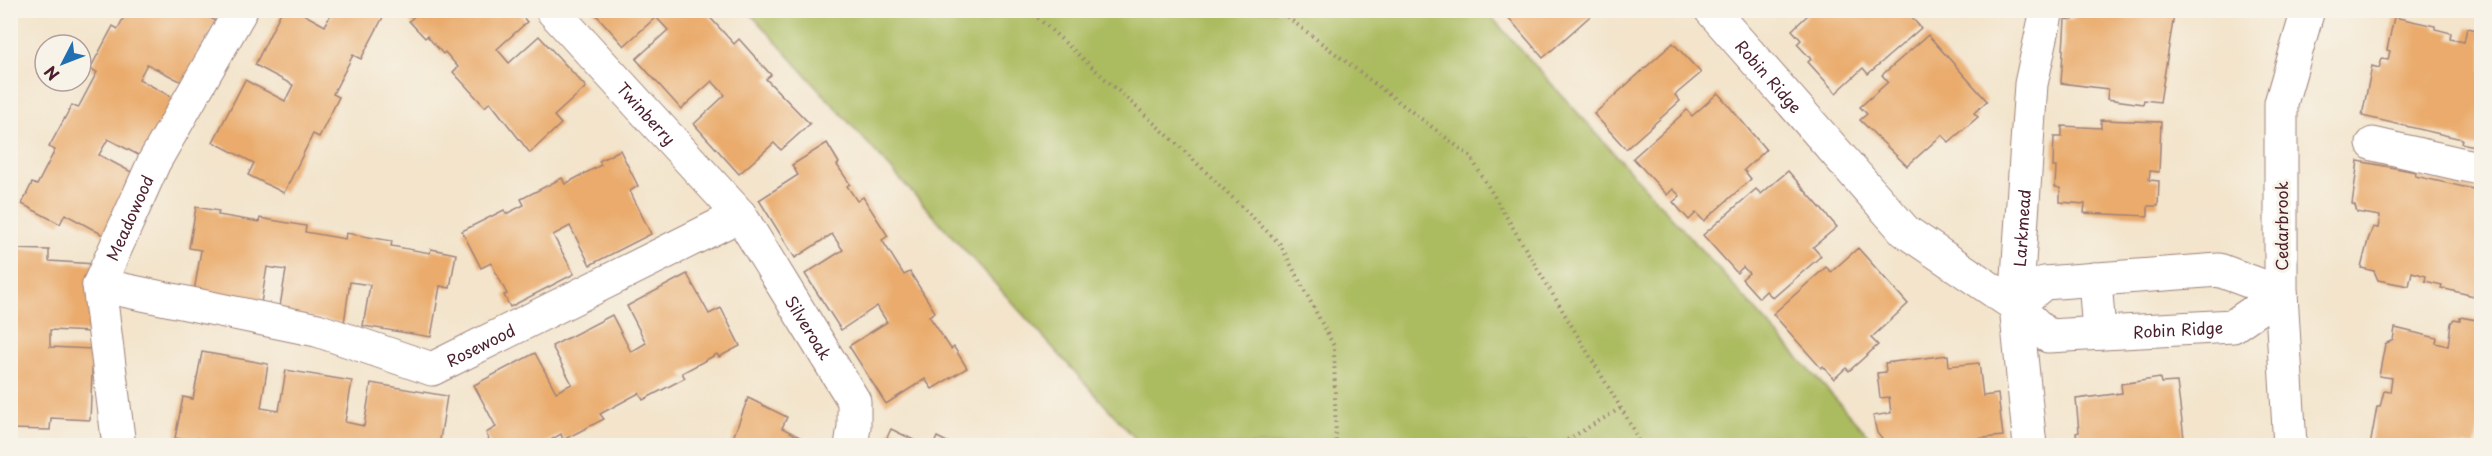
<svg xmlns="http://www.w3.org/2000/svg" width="2492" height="456" font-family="'Playpen Sans',sans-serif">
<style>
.green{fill:#abbb5e;stroke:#7a6d44;stroke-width:1.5}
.building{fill:#eaab6c}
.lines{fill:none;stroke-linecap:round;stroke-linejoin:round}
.minor-casing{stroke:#9e827b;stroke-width:35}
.path{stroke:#9e827b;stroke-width:4;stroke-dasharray:1.5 4.5;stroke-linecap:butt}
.minor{stroke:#fff;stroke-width:33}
.labels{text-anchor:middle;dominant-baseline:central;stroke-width:6;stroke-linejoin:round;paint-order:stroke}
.street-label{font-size:16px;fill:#4a1f2b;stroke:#f7f3e8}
</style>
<rect width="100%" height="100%" fill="#f7f3e8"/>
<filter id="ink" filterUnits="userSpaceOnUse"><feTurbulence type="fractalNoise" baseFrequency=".0167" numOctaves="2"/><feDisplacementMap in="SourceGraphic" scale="12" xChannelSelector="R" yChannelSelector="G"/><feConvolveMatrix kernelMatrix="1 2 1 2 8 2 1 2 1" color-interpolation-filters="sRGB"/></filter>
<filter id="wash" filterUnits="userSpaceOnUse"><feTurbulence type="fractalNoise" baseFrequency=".008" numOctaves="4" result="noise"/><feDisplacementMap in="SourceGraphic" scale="24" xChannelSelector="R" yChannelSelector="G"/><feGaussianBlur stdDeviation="1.35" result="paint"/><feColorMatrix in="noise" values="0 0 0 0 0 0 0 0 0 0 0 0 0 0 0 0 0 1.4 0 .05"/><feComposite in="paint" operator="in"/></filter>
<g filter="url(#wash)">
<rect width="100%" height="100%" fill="#f3e4cb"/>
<polygon class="green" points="748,11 1486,11 1877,445 1141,445"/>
<g id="blocks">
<g class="building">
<polygon points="127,10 196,10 216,21 184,83 147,64 139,79 175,99 144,158 108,139 99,155 137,175 105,236 65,214 60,224 22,204 32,183 37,185 55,150 49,147 72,105 78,108 97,72 90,69 113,26 118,29"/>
<polygon points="282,10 296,10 325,26 333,10 377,10 376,13 383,17 361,59 353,55 333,94 339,97 319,137 313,134 284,193 248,175 254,163 213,142 245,80 285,101 293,85 255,65"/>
<polygon points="421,10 517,10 527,22 497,49 509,63 539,36 586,87 554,116 561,124 530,153 490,102 485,107 453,72 458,67 445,52 443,54 427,36 425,38 409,21"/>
<polygon points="592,10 709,10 706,13 734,44 739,39 771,75 766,79 810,124 781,150 774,143 739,174 694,124 725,95 712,81 681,109 636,59 668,30 656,17 624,46"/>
<polygon points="1502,10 1597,10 1543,58"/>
<polygon points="1806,10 1905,10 1921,28 1868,74 1863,68 1836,93 1808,62 1811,59 1797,44 1801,40 1792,30 1809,14"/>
<polygon points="2075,10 2104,14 2104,10 2141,10 2174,15 2160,102 2144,100 2143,104 2107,99 2108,89 2061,83 2065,19 2073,20"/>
<polygon points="2394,17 2435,26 2435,29 2451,33 2450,39 2464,42 2467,28 2482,31 2482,148 2461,143 2462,139 2362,116 2372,66 2379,68 2382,59 2388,60 2390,51 2387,50"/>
<polygon points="1928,35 1987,101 1974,113 1978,117 1949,142 1942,135 1907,166 1860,120 1867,114 1860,107 1888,82 1882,75"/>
<polygon points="1673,43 1701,73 1675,95 1680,101 1626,149 1594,114"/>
<polygon points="1718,93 1766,150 1744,170 1751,179 1704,221 1696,213 1689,220 1673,202 1680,196 1673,189 1667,195 1633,158 1687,110 1692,116"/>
<polygon points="2101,120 2161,122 2159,172 2150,171 2149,180 2159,181 2158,206 2148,206 2148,216 2084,213 2085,204 2060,202 2060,188 2055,187 2056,167 2053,167 2054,137 2062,137 2062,126 2101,128"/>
<polygon points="827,143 839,163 837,165 850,184 847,186 857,201 863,197 888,236 882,240 904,275 910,272 935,312 929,316 951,349 954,347 967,368 932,389 925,379 886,404 849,346 887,322 877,306 841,330 805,274 843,250 832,234 795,258 759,200 798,175 792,165"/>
<polygon points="620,150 638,186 630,191 651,234 590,265 570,226 553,235 574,274 510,307 504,295 507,294 491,263 481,268 462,231 504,210 506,214 524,205 521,199 562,178 565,184 601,165 599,161"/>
<polygon points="2358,161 2416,172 2415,176 2482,191 2482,298 2441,288 2442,285 2425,281 2426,276 2412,272 2409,286 2378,280 2374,271 2361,268 2368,240 2373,227 2378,228 2380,216 2357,212 2355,205 2352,204"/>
<polygon points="1788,171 1837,227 1813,247 1821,256 1773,298 1766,291 1759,298 1742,279 1749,273 1743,267 1737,273 1703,235 1756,189 1761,194"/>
<polygon points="196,207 219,211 218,215 259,222 260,218 306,226 305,232 345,239 346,233 392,241 391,246 430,253 431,249 456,254 450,288 440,286 431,337 363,326 370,285 350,282 344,323 279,312 286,270 267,267 260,309 193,298 201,250 189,248"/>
<polygon points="1858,248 1908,304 1871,338 1878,345 1849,371 1846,368 1834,379 1823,366 1821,368 1773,314 1826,267 1831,272"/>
<polygon points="10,249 49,250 49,261 95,264 92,332 50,330 50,347 93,349 90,420 51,418 50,430 10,429"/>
<polygon points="687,274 709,314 721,308 740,346 719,357 717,354 682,373 685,378 643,400 639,393 600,414 604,419 563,440 561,434 540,446 492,446 486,433 496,427 474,385 535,353 556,392 572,384 552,346 612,315 631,352 646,343 627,306"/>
<polygon points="2460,317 2482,321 2482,413 2475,446 2370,446 2377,407 2380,407 2384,391 2390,392 2392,378 2379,376 2385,344 2393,340 2395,328 2437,338 2436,343 2448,346 2451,323 2454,319 2460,320"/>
<polygon points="202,352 268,364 261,408 279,411 286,370 352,381 345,422 364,426 371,383 447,396 439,446 237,446 197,438 196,442 175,438 183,397 193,399"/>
<polygon points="1948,355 1949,366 1979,363 1983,396 1998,394 2003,436 1966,440 1967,446 1886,444 1877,433 1873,416 1891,413 1889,397 1880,398 1877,373 1886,372 1885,363"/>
<polygon points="2160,378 2161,383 2177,382 2185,446 2078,446 2076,433 2079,432 2076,399 2122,393 2121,384"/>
<polygon points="748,398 787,417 782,428 817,446 730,446"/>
<polygon points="891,429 926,446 883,446"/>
<polygon points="937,437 955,446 933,446"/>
</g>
</g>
</g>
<g filter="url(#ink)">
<use href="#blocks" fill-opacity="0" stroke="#9e827b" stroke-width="1.5"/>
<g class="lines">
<g class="minor-casing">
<g id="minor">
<path id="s1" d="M552,10L740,215L854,401V427L851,446"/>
<path id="s2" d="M1711,10L1905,231L2016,306L2048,336L2233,326L2281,293"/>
<polyline points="2373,144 2482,169"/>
<polyline points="2095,279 2099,333"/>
<path id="s3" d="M99,285L317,330L432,369L740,215"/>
<polyline points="2016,306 2044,283 2219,270 2281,293"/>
<path id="s4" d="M119,446L99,285L154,162L241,10"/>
<path id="s5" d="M2030,446L2016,306L2031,84L2047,10"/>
<polyline points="2290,446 2281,293 2281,103 2308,10"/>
</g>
</g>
<g class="path">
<polyline points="1029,10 1175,142 1280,244 1334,346 1336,446"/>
<polyline points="1278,10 1470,156 1634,430 1640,446"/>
<polyline points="1557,446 1621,408"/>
</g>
<use href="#minor" class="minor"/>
</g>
</g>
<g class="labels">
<g class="street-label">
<text stroke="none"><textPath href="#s2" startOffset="88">Robin Ridge</textPath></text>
<text stroke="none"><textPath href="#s1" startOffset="140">Twinberry</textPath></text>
<text stroke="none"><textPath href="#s4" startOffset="236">Meadowood</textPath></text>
<text transform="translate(2281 226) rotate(-90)">Cedarbrook</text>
<text stroke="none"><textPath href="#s5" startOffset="219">Larkmead</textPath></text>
<text stroke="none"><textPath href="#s1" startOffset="410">Silveroak</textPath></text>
<text stroke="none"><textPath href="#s2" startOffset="602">Robin Ridge</textPath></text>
<text stroke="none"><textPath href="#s3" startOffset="398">Rosewood</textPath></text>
</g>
</g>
<rect width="2492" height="456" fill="none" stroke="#f7f3e8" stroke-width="36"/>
<g transform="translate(63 63) rotate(228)"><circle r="28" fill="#f7f3e8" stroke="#b29e9c" stroke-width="1.5"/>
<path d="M0-4.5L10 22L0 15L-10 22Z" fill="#1f6fb2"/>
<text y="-9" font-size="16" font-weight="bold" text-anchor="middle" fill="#4a1f2b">N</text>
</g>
</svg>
